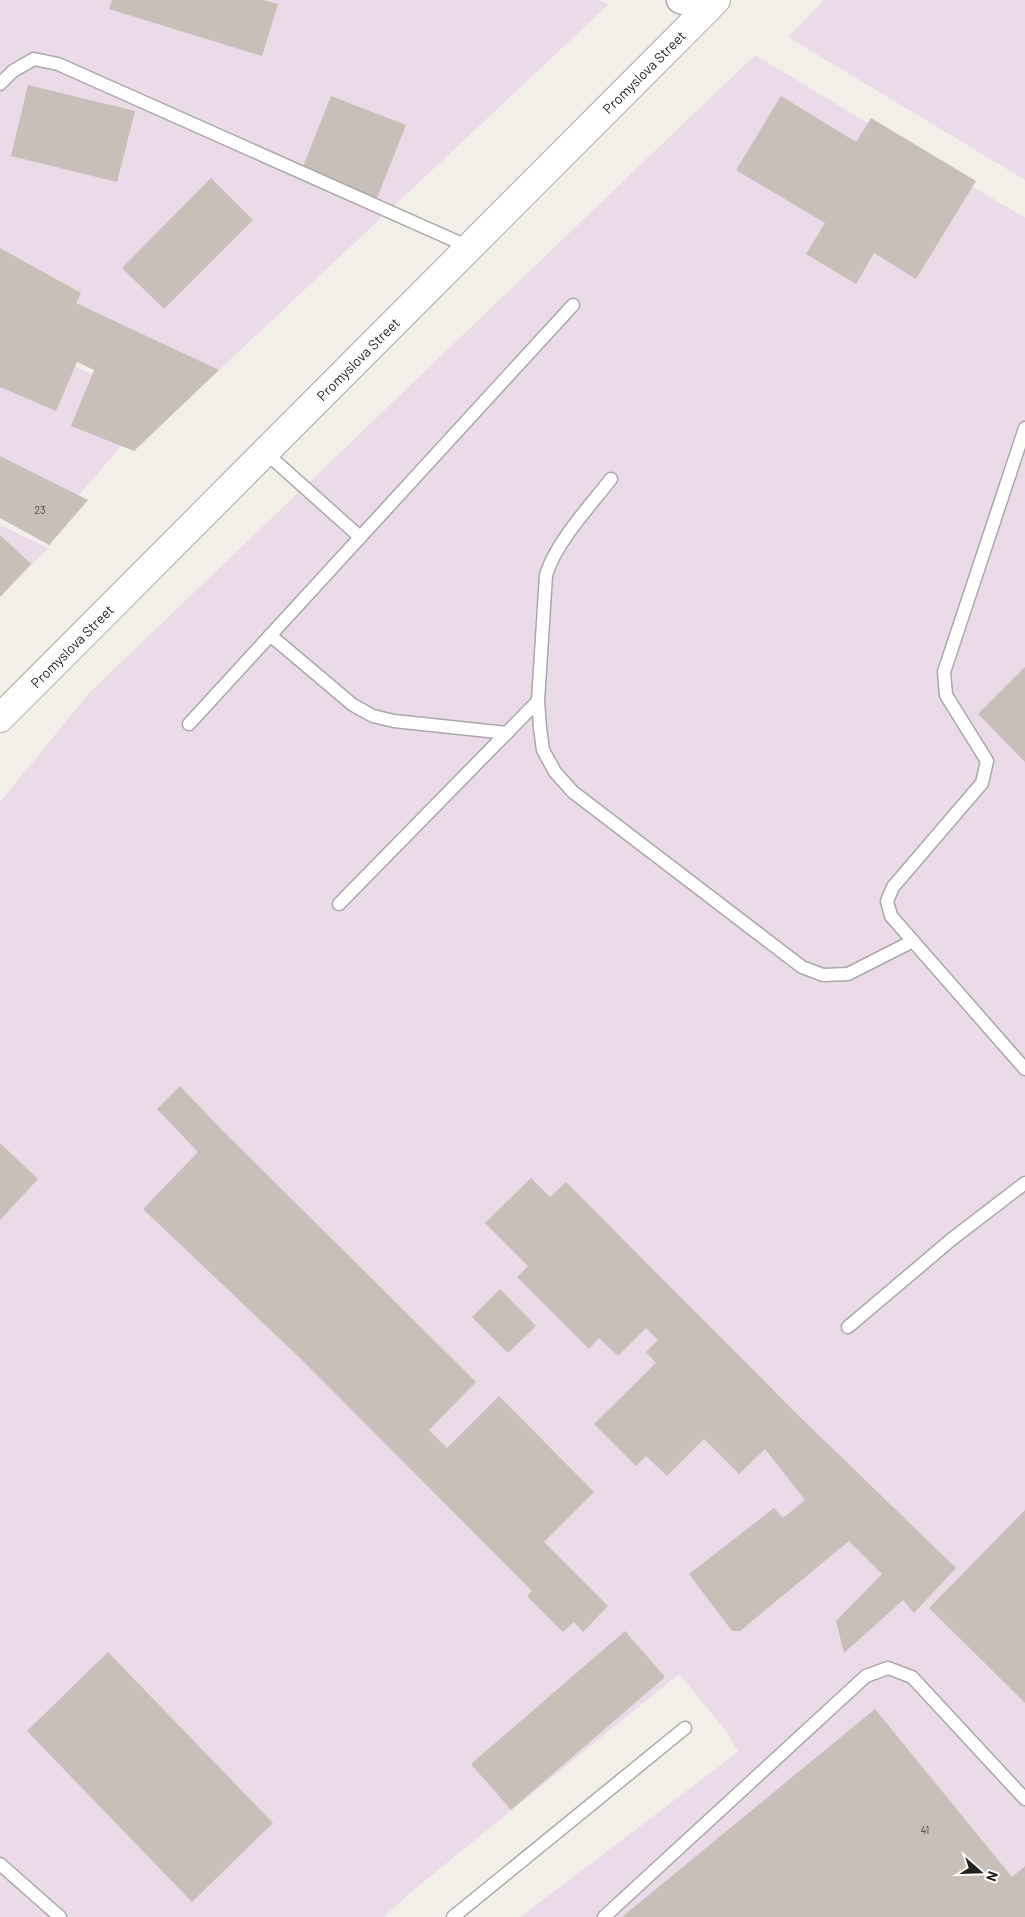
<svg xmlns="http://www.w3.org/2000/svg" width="1025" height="1917" font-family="Barlow,sans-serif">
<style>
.industrial{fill:#ebdbe8}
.building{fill:#c7bfb8}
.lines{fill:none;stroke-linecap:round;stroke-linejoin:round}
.service-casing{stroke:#a9a9a9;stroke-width:15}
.minor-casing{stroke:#a9a9a9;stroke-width:29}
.tertiary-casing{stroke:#a9a9a9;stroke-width:30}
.service{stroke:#fff;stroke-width:12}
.minor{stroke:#fff;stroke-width:26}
.tertiary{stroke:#fff;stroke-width:28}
.labels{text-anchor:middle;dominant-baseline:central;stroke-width:4;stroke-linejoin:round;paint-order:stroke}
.number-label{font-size:11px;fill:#4b4948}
.street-label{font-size:14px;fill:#222;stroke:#fff}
</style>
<rect width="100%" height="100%" fill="#f2efe9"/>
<g class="industrial">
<polygon points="0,0 598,0 609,4 219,370 177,404 0,320"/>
<polygon points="824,0 1025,0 1025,180 788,37"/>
<polygon points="755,55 1025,218 1025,1917 520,1917 738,1752 727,1732 679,1674 411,1892 384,1917 0,1917 0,802 90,692"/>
<polygon points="0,332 87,372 154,409 43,536 0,512"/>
<polygon points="0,525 48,548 0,597"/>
</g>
<g class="building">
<polygon points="112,0 263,0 278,4 262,56 109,9"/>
<polygon points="28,85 135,111 117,182 11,156"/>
<polygon points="331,96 406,125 377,198 302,169"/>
<polygon points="781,96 856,142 871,118 976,181 916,279 874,253 856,284 806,254 825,223 736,170"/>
<polygon points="211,178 253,220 164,309 122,268"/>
<polygon points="0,248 81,293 76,303 219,370 134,451 71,426 94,370 77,362 56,411 0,387"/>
<polygon points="0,456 88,500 49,545 0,518"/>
<polygon points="0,535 31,564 0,597"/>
<polygon points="1025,667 1025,762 978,714"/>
<polygon points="180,1086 222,1130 476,1382 429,1430 447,1448 499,1396 594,1492 544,1542 608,1606 583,1632 574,1622 563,1632 527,1596 532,1591 302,1360 143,1209 198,1152 157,1109"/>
<polygon points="0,1143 38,1179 0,1220"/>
<polygon points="531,1178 550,1197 566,1182 798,1415 956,1568 914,1613 903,1600 844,1653 836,1621 882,1574 849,1541 740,1631 732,1631 689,1574 774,1508 783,1518 805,1500 765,1449 739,1474 704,1439 667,1476 646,1456 636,1466 594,1424 656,1363 646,1352 658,1340 646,1328 618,1356 599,1338 589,1349 517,1277 528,1266 485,1223"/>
<polygon points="500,1289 536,1326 508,1353 472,1317"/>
<polygon points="1025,1510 1025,1703 929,1608"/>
<polygon points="625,1631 665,1677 511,1810 471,1764"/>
<polygon points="108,1652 273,1823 192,1902 27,1731"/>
<polygon points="875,1709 1012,1877 1025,1866 1025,1917 622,1917"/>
</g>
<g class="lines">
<g class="service-casing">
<g id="service">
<polyline points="0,84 13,71 34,59 58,64 469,247"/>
<polyline points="1025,428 944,672 946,695 987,761 982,783 893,887 887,901 891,916 1025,1069"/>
<polyline points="265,452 360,537"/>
<path d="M611,479C590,506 556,542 546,575L538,701L540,728L543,750L555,772L573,792L802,967L823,975L848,974L913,941"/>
<polyline points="270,635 353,705 373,716 394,721 507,733"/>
<polyline points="189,724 573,305"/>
<polyline points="339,904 538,701"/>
<polyline points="848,1327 952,1239 1025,1183"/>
<polyline points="0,1864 60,1917"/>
<polyline points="453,1917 685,1728"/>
<polyline points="604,1917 866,1676 888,1668 912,1677 1025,1799"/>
</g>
</g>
<g class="minor-casing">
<polyline id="minor" points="680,0 707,9"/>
</g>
<g class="tertiary-casing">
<polyline id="tertiary" points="0,718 716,0"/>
</g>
<use href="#service" class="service"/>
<use href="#minor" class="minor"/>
<use href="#tertiary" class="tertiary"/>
</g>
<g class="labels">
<g class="number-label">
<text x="40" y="509">23</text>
<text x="925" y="1829">41</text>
</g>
<g class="street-label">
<text transform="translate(644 72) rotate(-45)">Promyslova Street</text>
<text transform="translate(358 359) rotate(-45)">Promyslova Street</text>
<text transform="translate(72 646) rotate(-45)">Promyslova Street</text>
</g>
</g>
<g transform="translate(980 1872) rotate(110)" stroke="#ffffff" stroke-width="4" paint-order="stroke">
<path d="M0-4L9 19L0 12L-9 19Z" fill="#222222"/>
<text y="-8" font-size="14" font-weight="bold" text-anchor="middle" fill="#222222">N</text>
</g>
</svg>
